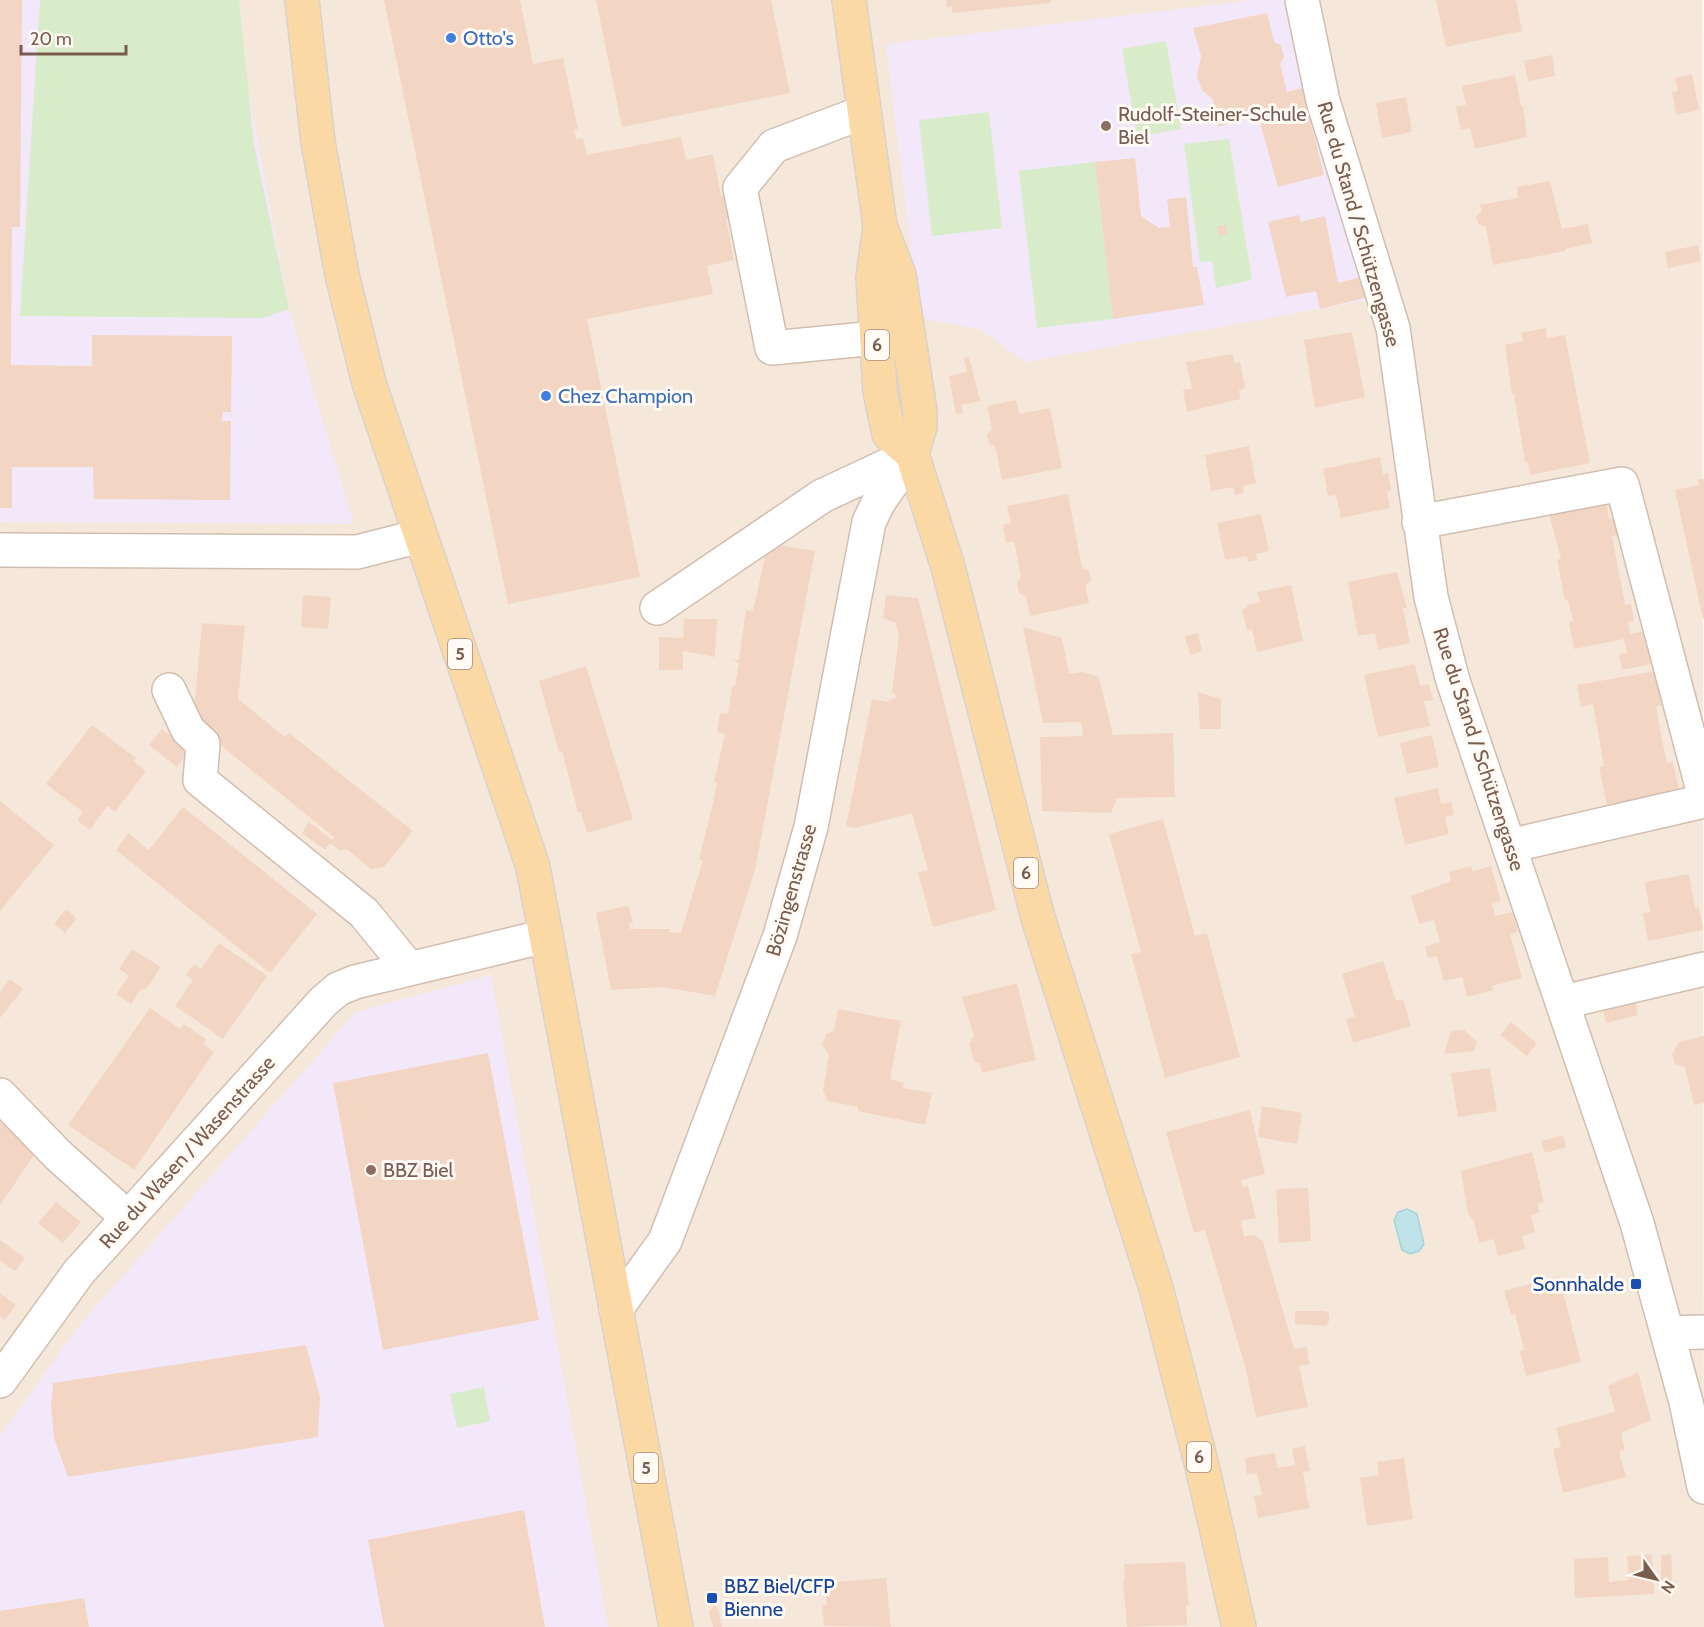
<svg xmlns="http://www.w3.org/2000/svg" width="1704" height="1627" font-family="Cabin,sans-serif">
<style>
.residential{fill:#f5e8da}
.education{fill:#f3e8fa}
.green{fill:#d8ecc9}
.water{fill:#bfe3e8;stroke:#a5d3da;stroke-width:1.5}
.building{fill:#f3d5c3}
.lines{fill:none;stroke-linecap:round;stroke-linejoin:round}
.minor-casing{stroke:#d1beb0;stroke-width:36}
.major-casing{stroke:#dad1cd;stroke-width:36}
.minor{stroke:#fff;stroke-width:33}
.major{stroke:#fbd9a5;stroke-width:33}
.shop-dot{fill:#3f7fe0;stroke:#fffaf3;stroke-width:2}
.education-dot{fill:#8d6e63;stroke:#fffaf3;stroke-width:2}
.transit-dot{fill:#1a4fb4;stroke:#fffaf3;stroke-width:2}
.labels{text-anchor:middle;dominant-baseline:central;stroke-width:6;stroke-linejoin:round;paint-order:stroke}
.shield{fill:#fffaf3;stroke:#a28b7f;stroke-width:1.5}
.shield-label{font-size:18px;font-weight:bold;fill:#7a5c4d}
.shop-label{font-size:20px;fill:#366cbe;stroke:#fffaf3;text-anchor:start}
.education-label{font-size:20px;fill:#785e54;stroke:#fffaf3;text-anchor:start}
.street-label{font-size:20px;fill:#7a5c4d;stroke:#fffaf3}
.transit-label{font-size:20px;fill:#164399;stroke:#fffaf3;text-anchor:end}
</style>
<rect width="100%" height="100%" fill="#fdf6ec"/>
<polygon class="residential" points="0,0 1702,0 1704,1627 0,1627"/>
<g class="education">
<polygon points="0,0 239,0 245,72 289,309 354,524 0,522"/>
<polygon points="1255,0 1283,0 1338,208 1368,300 1026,362 979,329 919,318 886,44"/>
<polygon points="491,975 608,1627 0,1627 0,1436 78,1327 356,1012"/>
</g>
<g class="green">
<polygon points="40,0 239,0 254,145 289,309 264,318 20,316"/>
<polygon points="1166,41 1181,129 1137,137 1122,49"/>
<polygon points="989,112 1002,228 932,236 919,120"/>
<polygon points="1229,139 1252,280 1216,288 1212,261 1200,262 1184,144"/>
<polygon points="1095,162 1113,319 1037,328 1019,171"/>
<polygon points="484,1387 490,1421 457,1428 450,1394"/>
</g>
<polygon class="water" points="1407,1209 1417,1214 1424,1244 1419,1251 1410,1254 1402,1250 1394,1220 1398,1212"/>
<g class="building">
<polygon points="0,0 22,0 20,227 12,227 11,365 92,366 92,335 232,336 231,412 223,412 222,421 231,421 230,500 94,499 93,467 12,467 12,508 0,508"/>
<polygon points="384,0 520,0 533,64 563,58 578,129 574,130 576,139 583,138 587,155 681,137 686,160 713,154 721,196 729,194 734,217 726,219 734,260 707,266 713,294 587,319 640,577 508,604"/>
<polygon points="596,0 771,0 790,93 622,127"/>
<polygon points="946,0 1051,0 1051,3 952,13 952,6 947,7"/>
<polygon points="1436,0 1516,0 1522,31 1446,47"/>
<polygon points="1267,13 1274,42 1281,45 1284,57 1280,64 1287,92 1302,88 1324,175 1278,187 1258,115 1218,127 1213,100 1202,90 1197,77 1201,56 1193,28"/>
<polygon points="1552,55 1555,76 1528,81 1524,61"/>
<polygon points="1692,74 1699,110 1676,115 1672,92 1678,91 1675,78"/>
<polygon points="1515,75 1521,106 1523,106 1527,137 1475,149 1470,128 1461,130 1456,107 1466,105 1462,86"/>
<polygon points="1406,97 1412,132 1382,138 1376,103"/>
<polygon points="1135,158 1141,216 1159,228 1170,227 1167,199 1186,197 1193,267 1197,267 1204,305 1113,319 1095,162"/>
<polygon points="1550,181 1562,229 1588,224 1592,243 1565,249 1565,251 1493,265 1486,227 1478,224 1476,216 1482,211 1480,205 1518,198 1517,187"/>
<polygon points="1299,215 1301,222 1325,216 1338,283 1361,277 1368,297 1320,309 1316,291 1286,297 1268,222"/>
<polygon points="1226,225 1227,234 1219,236 1217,226"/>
<polygon points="1698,245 1701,261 1668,268 1665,252"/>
<polygon points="1546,328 1547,338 1565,335 1590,463 1530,475 1528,462 1525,462 1514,394 1512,394 1505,345 1523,341 1521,333"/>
<polygon points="1352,332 1365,397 1315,408 1304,340"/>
<polygon points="1233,354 1234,363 1240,362 1245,388 1239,390 1240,399 1187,412 1183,390 1192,389 1186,362"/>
<polygon points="969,357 980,401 961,405 963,413 956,414 949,376 967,372 964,358"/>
<polygon points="1016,400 1019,414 1050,408 1062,468 1002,480 995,446 989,444 987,434 992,430 987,406"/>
<polygon points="1249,446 1256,483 1243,486 1244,493 1235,495 1233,487 1211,491 1205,455"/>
<polygon points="1380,457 1383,475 1388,473 1391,490 1387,492 1390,508 1341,518 1336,495 1328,496 1323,469"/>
<polygon points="1704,479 1704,618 1703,619 1675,490 1699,485 1698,480"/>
<polygon points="1068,494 1082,568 1089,571 1091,581 1085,586 1089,603 1030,616 1026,597 1019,593 1017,583 1021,577 1014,541 1006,543 1003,525 1011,523 1007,506"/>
<polygon points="1606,503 1609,519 1614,518 1617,535 1612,536 1625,605 1631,604 1634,621 1628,622 1630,634 1644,631 1651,664 1622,670 1619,654 1627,653 1624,639 1574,649 1569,622 1573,621 1568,600 1565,601 1557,559 1561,559 1549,514"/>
<polygon points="1261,514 1269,551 1256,554 1257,560 1248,562 1247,556 1225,560 1217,523"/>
<polygon points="768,543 815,551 755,870 715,996 663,987 611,990 596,913 625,906 629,907 633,923 629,923 630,929 670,929 670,932 681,933 703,860 699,859 713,803 717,783 714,782 725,734 717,732 720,713 728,714 732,686 735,686 739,663 732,659 739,660 746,610 753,611"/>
<polygon points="1397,572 1407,608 1403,608 1410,643 1378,650 1375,633 1358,636 1348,582"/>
<polygon points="1291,585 1303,641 1257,652 1252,629 1247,630 1242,609 1247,608 1246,605 1260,602 1257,592"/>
<polygon points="303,595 331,597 328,629 301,627"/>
<polygon points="886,595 918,598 996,910 933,927 918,873 928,870 912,813 855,828 846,826 872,699 887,702 897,697 892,691 899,637 896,623 883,618"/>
<polygon points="684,619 717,619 715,657 683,651 683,670 659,670 659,637 683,638"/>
<polygon points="202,623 245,626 238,699 285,737 289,733 413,831 384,867 371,869 346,849 341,851 330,843 325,850 302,833 309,822 332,840 334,837 193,723"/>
<polygon points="1023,627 1062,638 1069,674 1083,672 1099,677 1113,735 1173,733 1175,797 1117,798 1111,813 1042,811 1040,737 1083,736 1081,722 1043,723"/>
<polygon points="1198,633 1202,651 1190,655 1185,636"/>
<polygon points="1415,664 1420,686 1429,684 1433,700 1424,701 1430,726 1378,737 1364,675"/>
<polygon points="586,666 633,819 587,833 581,812 578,812 562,751 559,752 539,681"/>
<polygon points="1655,671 1662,705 1656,706 1661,735 1667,763 1673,762 1680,796 1608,810 1599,767 1604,766 1593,704 1581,707 1577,685"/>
<polygon points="1198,692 1221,699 1221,729 1200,729"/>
<polygon points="92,725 136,758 133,761 146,771 115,812 107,806 90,830 77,820 83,812 46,784"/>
<polygon points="162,729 189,750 177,767 149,745"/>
<polygon points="1432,735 1439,767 1407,774 1400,743"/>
<polygon points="1438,788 1441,804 1451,802 1454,815 1445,817 1449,834 1405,845 1394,798"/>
<polygon points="0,801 54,845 0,911"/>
<polygon points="183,807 317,914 270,973 116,850 128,833 149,850"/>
<polygon points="1163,819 1195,936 1207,933 1240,1057 1165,1078 1131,954 1141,952 1109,834"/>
<polygon points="1471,866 1473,871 1491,866 1501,901 1492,904 1495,916 1512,912 1518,932 1510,934 1522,978 1492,986 1493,990 1467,997 1462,977 1444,981 1437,956 1428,958 1425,947 1440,942 1434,920 1419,924 1411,896 1451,881 1449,872"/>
<polygon points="1689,874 1695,908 1699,907 1703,930 1648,941 1643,913 1650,912 1645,882"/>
<polygon points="66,909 77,918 65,933 54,924"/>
<polygon points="219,943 267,976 223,1039 175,1006 193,980 186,975 194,964 201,969"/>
<polygon points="132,949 161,967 146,989 140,990 131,1004 116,994 129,976 119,969"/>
<polygon points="1383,961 1396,1001 1403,999 1411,1026 1353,1043 1346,1019 1355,1017 1342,974"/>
<polygon points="10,979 23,989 0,1018 0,992"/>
<polygon points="1017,983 1036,1060 982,1073 980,1064 974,1061 969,1044 974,1036 962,997"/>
<polygon points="1635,998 1638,1015 1606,1023 1602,1005"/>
<polygon points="150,1008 180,1029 183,1024 206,1039 203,1044 214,1052 134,1170 68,1125"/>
<polygon points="838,1009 901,1021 890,1079 904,1083 903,1088 932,1093 925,1125 858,1111 858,1107 828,1101 823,1091 829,1055 822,1045 826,1034 834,1031"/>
<polygon points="1511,1022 1537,1043 1527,1056 1500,1035"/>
<polygon points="1464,1030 1477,1042 1474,1051 1444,1054 1451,1031"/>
<polygon points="1704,1036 1704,1103 1694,1105 1685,1067 1675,1064 1672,1054 1679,1042"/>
<polygon points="488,1053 539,1320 383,1350 333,1083"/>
<polygon points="1490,1068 1497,1111 1458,1117 1451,1073"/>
<polygon points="1262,1106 1302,1113 1297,1144 1258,1137"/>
<polygon points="1250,1110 1265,1174 1241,1180 1243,1187 1248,1186 1256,1218 1241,1221 1244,1236 1255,1235 1263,1242 1294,1349 1307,1347 1309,1364 1299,1366 1308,1407 1256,1417 1245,1366 1205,1230 1194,1233 1166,1132"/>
<polygon points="0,1122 39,1148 0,1205"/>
<polygon points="1563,1135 1566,1147 1545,1153 1541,1141"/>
<polygon points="1532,1152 1544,1202 1537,1204 1540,1212 1531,1215 1535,1232 1522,1236 1525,1249 1498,1256 1494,1239 1479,1243 1474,1221 1468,1214 1461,1171"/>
<polygon points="1308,1188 1311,1241 1279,1243 1276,1189"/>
<polygon points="56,1202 81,1222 63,1243 38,1223"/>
<polygon points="0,1240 25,1258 15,1271 0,1260"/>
<polygon points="1559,1276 1581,1362 1526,1376 1520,1351 1524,1350 1515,1314 1511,1315 1504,1291"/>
<polygon points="0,1293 16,1305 5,1320 0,1316"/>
<polygon points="1295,1311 1325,1311 1329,1314 1329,1321 1326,1326 1295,1324"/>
<polygon points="306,1345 320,1397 318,1437 68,1477 54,1438 51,1407 53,1383"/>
<polygon points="1638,1372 1651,1420 1621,1433 1625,1450 1619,1452 1626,1477 1563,1493 1553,1449 1561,1447 1556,1428 1615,1412 1608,1386"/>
<polygon points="1305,1446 1310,1471 1303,1472 1309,1508 1258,1518 1254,1496 1262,1495 1257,1473 1247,1474 1245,1458 1275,1453 1277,1468 1295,1465 1292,1449"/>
<polygon points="1404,1458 1413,1519 1367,1526 1360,1478 1379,1475 1377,1462"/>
<polygon points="524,1510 545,1627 384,1627 368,1540"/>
<polygon points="1671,1554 1672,1582 1661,1582 1661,1555"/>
<polygon points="1652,1555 1654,1594 1575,1598 1574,1559 1608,1557 1609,1582 1629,1580 1627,1556"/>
<polygon points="1185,1562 1189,1605 1186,1605 1187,1625 1127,1627 1123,1581 1125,1581 1124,1564"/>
<polygon points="886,1578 891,1627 824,1626 822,1605 827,1605 825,1583"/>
<polygon points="84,1598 89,1627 0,1627 0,1611"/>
<polygon points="714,1605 718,1608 722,1627 713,1627 709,1612"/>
</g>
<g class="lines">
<g class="minor-casing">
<g id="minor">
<polyline points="1302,0 1323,101 1393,328 1431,597 1453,681 1637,1223 1686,1402 1704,1487"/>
<polyline points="864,112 774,146 740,188 772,348 876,338"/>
<polyline points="1419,522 1622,484 1704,794"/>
<polyline points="0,550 357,552 420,536"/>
<polyline points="657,608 822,496 910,455"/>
<polyline points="169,690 188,730 203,744 200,780 364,913 408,967"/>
<polyline points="1509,846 1704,801"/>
<polyline points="1563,1002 1704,969"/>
<polyline points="0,1095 58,1155 128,1218"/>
<polyline points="616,1309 665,1241 780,936 811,827 869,522 878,503 912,454"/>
<polyline points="1668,1333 1704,1332"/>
<polyline points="0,1381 79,1272 323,1002 338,989 355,982 546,936"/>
</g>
</g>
<g class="major-casing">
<g id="major">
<polyline points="302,0 318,142 342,275 369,383 533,867 676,1627"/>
<polyline points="849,0 880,226 899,275 920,411 920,427 912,454"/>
<polyline points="880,226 873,278 880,391 889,434 912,454 948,567 1038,918 1156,1288 1202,1466 1239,1627"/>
</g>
</g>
<use href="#minor" class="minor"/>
<use href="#major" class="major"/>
</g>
<g class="shop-dot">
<circle cx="451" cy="38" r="6"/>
<circle cx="546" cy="396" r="6"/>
</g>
<g class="education-dot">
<circle cx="1106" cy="126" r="6"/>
<circle cx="371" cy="1170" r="6"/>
</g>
<g class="transit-dot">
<rect x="1630" y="1278" width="12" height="12" rx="3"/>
<rect x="706" y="1592" width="12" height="12" rx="3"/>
</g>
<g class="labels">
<g class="shield">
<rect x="865" y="330" width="24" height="30" rx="4.5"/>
<rect x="448" y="639" width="24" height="30" rx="4.5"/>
<rect x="1014" y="858" width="24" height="30" rx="4.5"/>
<rect x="1187" y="1442" width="24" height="30" rx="4.5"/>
<rect x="634" y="1453" width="24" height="30" rx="4.5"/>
</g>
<g class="shield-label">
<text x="877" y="345">6</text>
<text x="460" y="654">5</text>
<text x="1026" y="873">6</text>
<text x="1199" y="1457">6</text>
<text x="646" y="1468">5</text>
</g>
<g class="shop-label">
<text x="463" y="38">Otto's</text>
<text x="558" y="396">Chez Champion</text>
</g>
<g class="education-label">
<text x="1118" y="114">Rudolf-Steiner-Schule<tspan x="1118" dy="23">Biel</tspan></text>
<text x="383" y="1170">BBZ Biel</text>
</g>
<g class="street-label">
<text transform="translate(1359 224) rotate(74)">Rue du Stand / Schützengasse</text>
<text transform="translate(1479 749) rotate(72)">Rue du Stand / Schützengasse</text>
<text transform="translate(791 890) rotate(-74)">Bözingenstrasse</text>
<text transform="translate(187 1152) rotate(-48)">Rue du Wasen / Wasenstrasse</text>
</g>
<g class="transit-label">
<text x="1624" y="1284">Sonnhalde</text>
<text x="724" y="1586" text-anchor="start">BBZ Biel/CFP<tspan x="724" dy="23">Bienne</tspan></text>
</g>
</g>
<g transform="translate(1656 1579) rotate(124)" stroke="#fffaf3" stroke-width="4.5" paint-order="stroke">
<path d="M0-4.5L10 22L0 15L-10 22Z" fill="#7a5c4d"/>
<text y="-9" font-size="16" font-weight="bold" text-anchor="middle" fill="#7a5c4d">N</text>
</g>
<path d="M21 45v9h105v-9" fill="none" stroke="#7a5c4d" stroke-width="3"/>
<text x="30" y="45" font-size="18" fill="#7a5c4d" stroke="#fffaf3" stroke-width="4.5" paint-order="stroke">20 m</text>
</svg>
